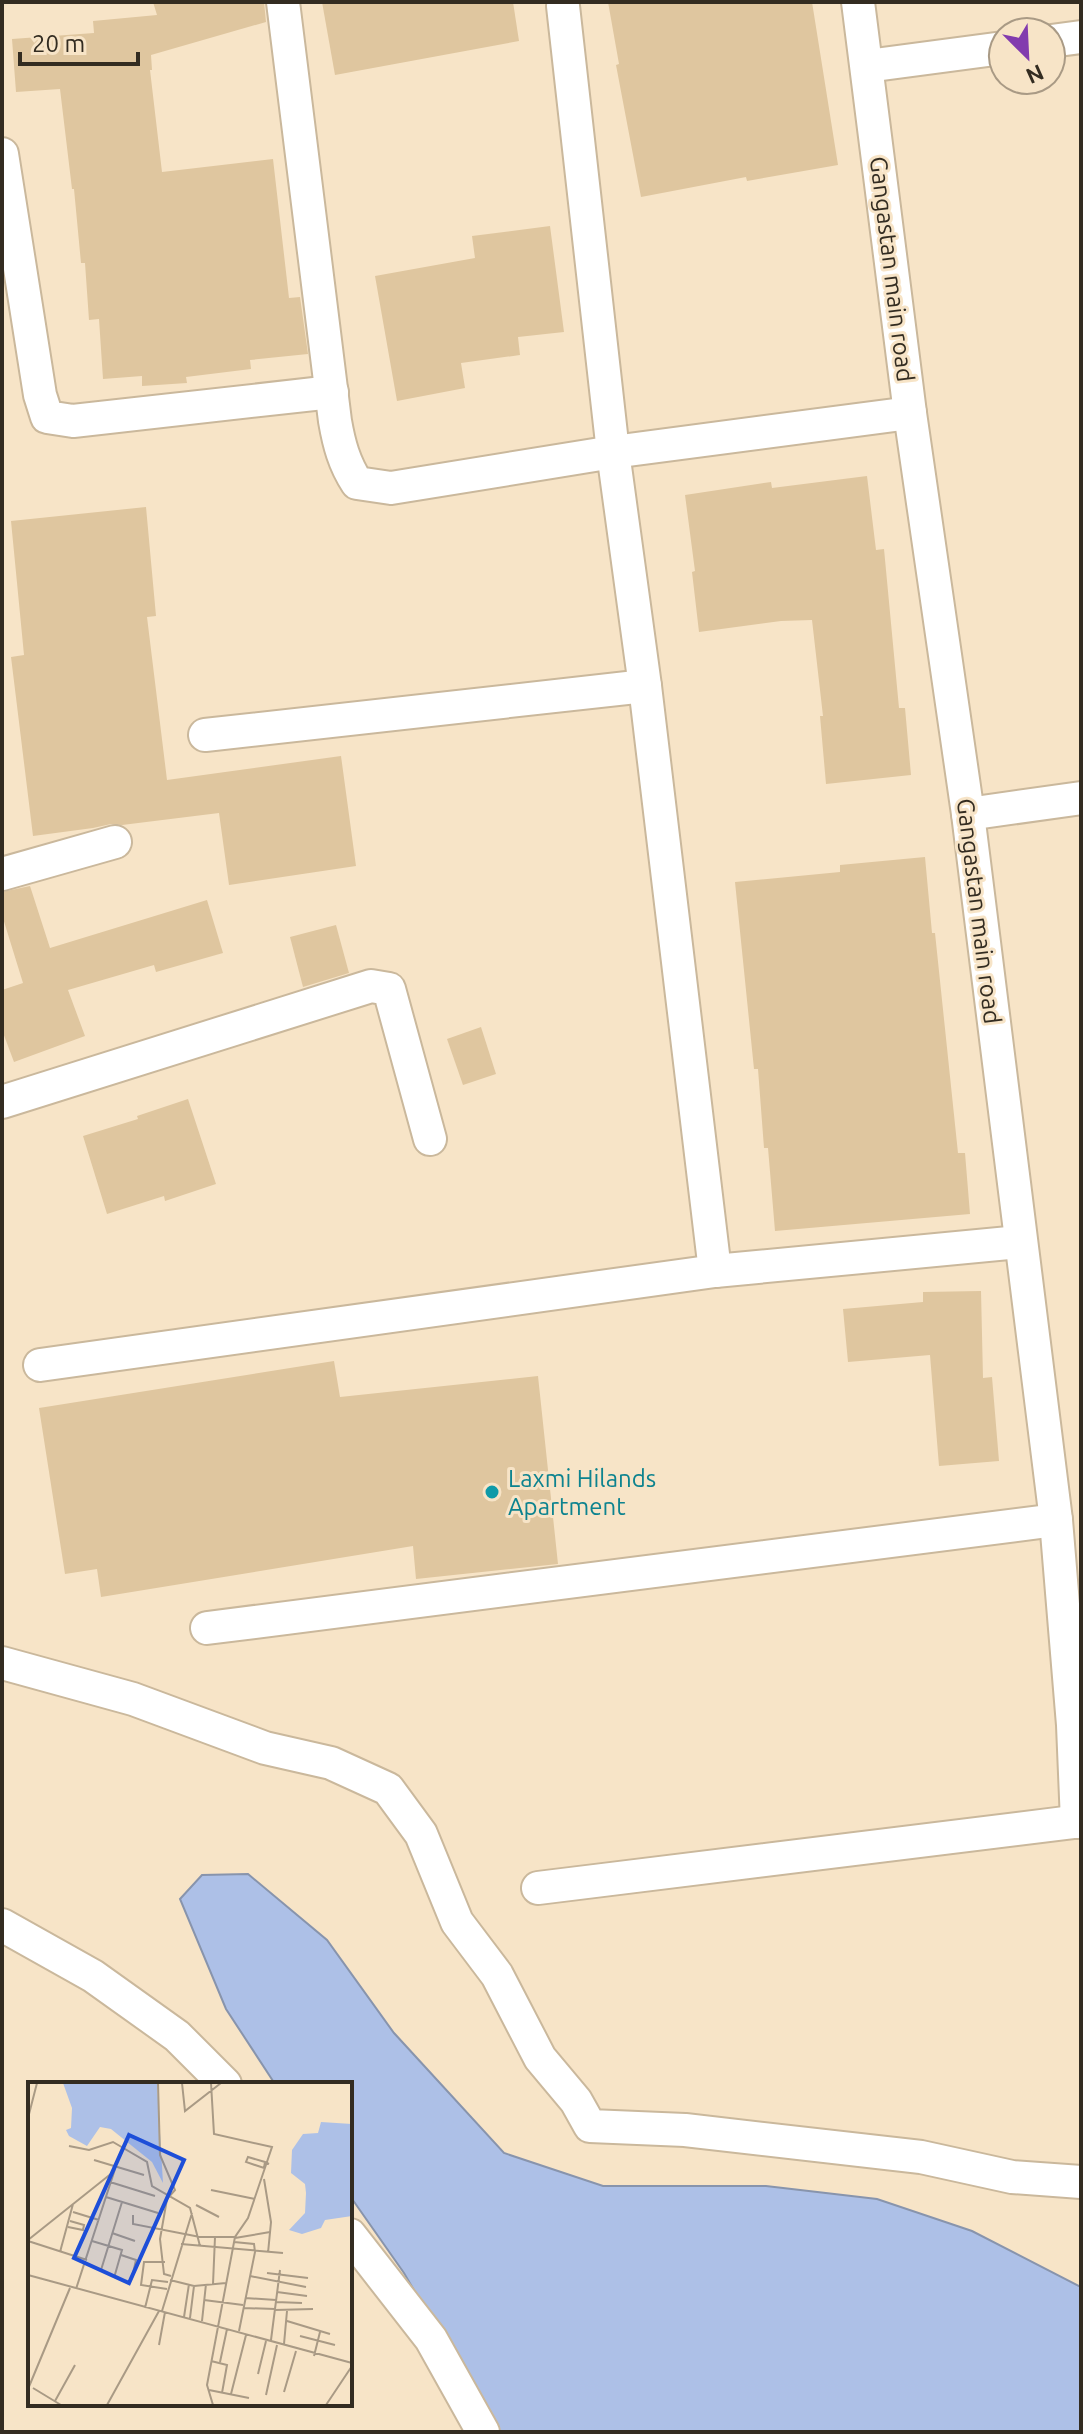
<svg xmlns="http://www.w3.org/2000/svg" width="1083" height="2434" font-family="Ubuntu,sans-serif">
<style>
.water{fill:#adc0e7;stroke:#8894ac;stroke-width:2}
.building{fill:#dfc69f}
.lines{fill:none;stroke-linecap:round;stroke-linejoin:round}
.street-casing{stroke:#cab89c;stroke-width:36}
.street{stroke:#fff;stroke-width:32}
.culture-dot{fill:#0f9aa8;stroke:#f7e4c7;stroke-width:3}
.labels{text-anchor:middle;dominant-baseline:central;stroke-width:6;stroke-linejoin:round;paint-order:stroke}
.street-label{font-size:24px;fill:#332c21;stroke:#f7e4c7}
.culture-label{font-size:24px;fill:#0d838f;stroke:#f7e4c7;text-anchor:start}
.inset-road{fill:none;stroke:#a99a85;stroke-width:2}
.view{fill:#1d4ed8;fill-opacity:0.15;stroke:#1d4ed8;stroke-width:4}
.inset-edge{fill:none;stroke:#332c21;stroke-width:4}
</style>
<rect width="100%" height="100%" fill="#f7e4c7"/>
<polygon class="water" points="248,1874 327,1940 394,2033 504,2153 603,2186 766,2186 877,2199 972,2231 1081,2287 1081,2432 496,2432 404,2273 350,2196 350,2084 275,2084 226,2009 180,1899 202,1875"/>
<g class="building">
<polygon points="153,2 264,2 266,22 151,55 152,70 150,70 162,172 273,159 289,298 300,297 308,354 250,360 251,369 186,377 187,383 142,386 142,376 103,379 99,319 89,320 85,263 81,263 74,189 72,189 60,89 16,92 12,39 94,33 93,21 157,15"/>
<polygon points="322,2 513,2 519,41 335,75"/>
<polygon points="608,2 812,2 838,165 747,181 746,177 641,197 616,65 619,64"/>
<polygon points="550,226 564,332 518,337 520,355 461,363 465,388 397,401 375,276 475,258 472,236"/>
<polygon points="867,476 876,550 884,549 899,708 905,708 911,775 826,784 820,716 823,716 812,620 781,621 699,632 692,572 695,571 685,495 771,482 772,488"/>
<polygon points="146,507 156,616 147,617 167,780 341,756 356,866 229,885 219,813 122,825 111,824 93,828 33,836 11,657 24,655 11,521"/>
<polygon points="925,857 932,933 935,933 958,1153 965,1153 970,1214 775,1231 768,1148 764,1148 758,1069 754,1069 735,882 840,872 840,865"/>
<polygon points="30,886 50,948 207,900 223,953 156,972 154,965 68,990 85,1036 14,1062 2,1030 2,990 23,983 2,915 2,892"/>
<polygon points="336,925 349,973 303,987 290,937"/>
<polygon points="481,1027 496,1074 463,1085 447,1039"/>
<polygon points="188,1099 216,1184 165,1201 164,1196 107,1214 83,1136 138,1119 137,1116"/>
<polygon points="981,1291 983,1378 992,1377 999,1461 939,1466 930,1355 848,1362 843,1309 923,1302 923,1292"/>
<polygon points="334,1361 340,1397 538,1376 558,1564 416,1579 413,1546 101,1597 97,1569 65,1574 39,1408"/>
</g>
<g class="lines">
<g class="street-casing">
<g id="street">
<path d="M283,2L335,421C339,444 344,463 357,483L391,488L613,452L910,413"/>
<polyline points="858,2 910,413 968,814 1056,1520 1073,1725 1077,1822"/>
<polyline points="563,6 613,452 645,686 715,1271"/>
<polyline points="1051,41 1081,37"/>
<polyline points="867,66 1003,48"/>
<polyline points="2,154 40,395 47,417 73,421 332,392"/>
<polyline points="205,735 645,686"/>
<polyline points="968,814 1081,798"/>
<polyline points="2,874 115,842"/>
<polyline points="2,1102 371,986 389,989 430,1139"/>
<polyline points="40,1365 715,1271 1020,1242"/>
<polyline points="207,1628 1056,1520"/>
<polyline points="2,1663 133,1699 265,1748 331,1763 388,1789 421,1834 457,1922 497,1975 540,2058 576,2101 590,2126 685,2130 921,2157 1012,2177 1081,2182"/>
<polyline points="538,1888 1081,1821"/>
<polyline points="2,1925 93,1976 177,2036 225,2084"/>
<polyline points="350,2235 431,2339 483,2432"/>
</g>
</g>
<use href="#street" class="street"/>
</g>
<circle class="culture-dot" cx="492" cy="1492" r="8"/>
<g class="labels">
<g class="street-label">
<text transform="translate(892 269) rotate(83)">Gangastan main road</text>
<text transform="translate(979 911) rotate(83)">Gangastan main road</text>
</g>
<g class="culture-label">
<text x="508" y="1478">Laxmi Hilands<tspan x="508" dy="28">Apartment</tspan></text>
</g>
</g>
<g transform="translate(28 2082)">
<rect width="324" height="324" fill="#f7e4c7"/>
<path d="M35,1H129L135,101L124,80L83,47L72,45L59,64L41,54L38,48L43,46L44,26ZM293,40L324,42V134L297,138L293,146L274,152L261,148L277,131L278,111L277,102L263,91L264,68L275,52L290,51Z" fill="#adc0e7"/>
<path class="inset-road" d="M130,1L132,73L147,108L139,117L132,157L136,192L143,194M154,1L157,29L193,1M183,1L186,52L244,65L220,136L207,155L179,303L185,323M0,36L9,1M41,64L61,68L85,60L119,80L124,104L162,126L172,164M66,78L116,93M237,80L236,86L218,80L220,75L237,80L241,82M236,97L243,140L240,171M82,100L127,114M183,108L227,117M78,115L130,131M168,123L191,135M45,130L71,138M105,133V142L172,155H207M40,145L55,148L56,143L42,139M84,151L107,159M207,156L242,150M0,158L84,91M0,159L59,178M64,159L94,168L86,196M206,160L226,162L227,170L211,249M153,162L255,171M32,170L45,122M93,173L108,178L104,196M137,180H116L113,203L139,207M73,188L94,120M239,191L280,196M0,193L324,281M222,194L278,205M142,198L166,204L198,201M185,202L187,155M48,207L88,84M249,210L279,214M217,216L248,218M176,218L215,223M248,220L274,221M117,226L124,198L140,200M215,226L247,227M247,228L285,227M134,229L164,131M156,235L161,202M162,236L166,204M174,239L178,202M259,239L302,252M272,254L307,263M243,258L252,188M256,262L259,229M131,263L137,230M286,274L292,250M183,279L199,283L194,311M192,280L199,247M230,292L238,259M5,306L33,323M0,307L42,206M181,308L221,316M256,310L268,269M203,312L218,253M238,313L249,263M27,319L47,283M79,323L131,229M298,323L324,284"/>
<path class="view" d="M101,53L156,78L101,201L46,176Z"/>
<rect width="324" height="324" class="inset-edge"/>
</g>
<rect width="1083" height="2434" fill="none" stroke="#332c21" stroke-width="8"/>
<g transform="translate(1027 56) rotate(156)"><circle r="38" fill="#f7e4c7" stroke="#a99a85" stroke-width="2"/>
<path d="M0-6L14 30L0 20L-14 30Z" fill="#823bae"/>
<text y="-12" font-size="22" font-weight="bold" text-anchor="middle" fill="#332c21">N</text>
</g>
<path d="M20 52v12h118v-12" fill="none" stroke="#332c21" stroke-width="4"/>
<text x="32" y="52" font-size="24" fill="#332c21" stroke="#f7e4c7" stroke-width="6" paint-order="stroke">20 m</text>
</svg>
